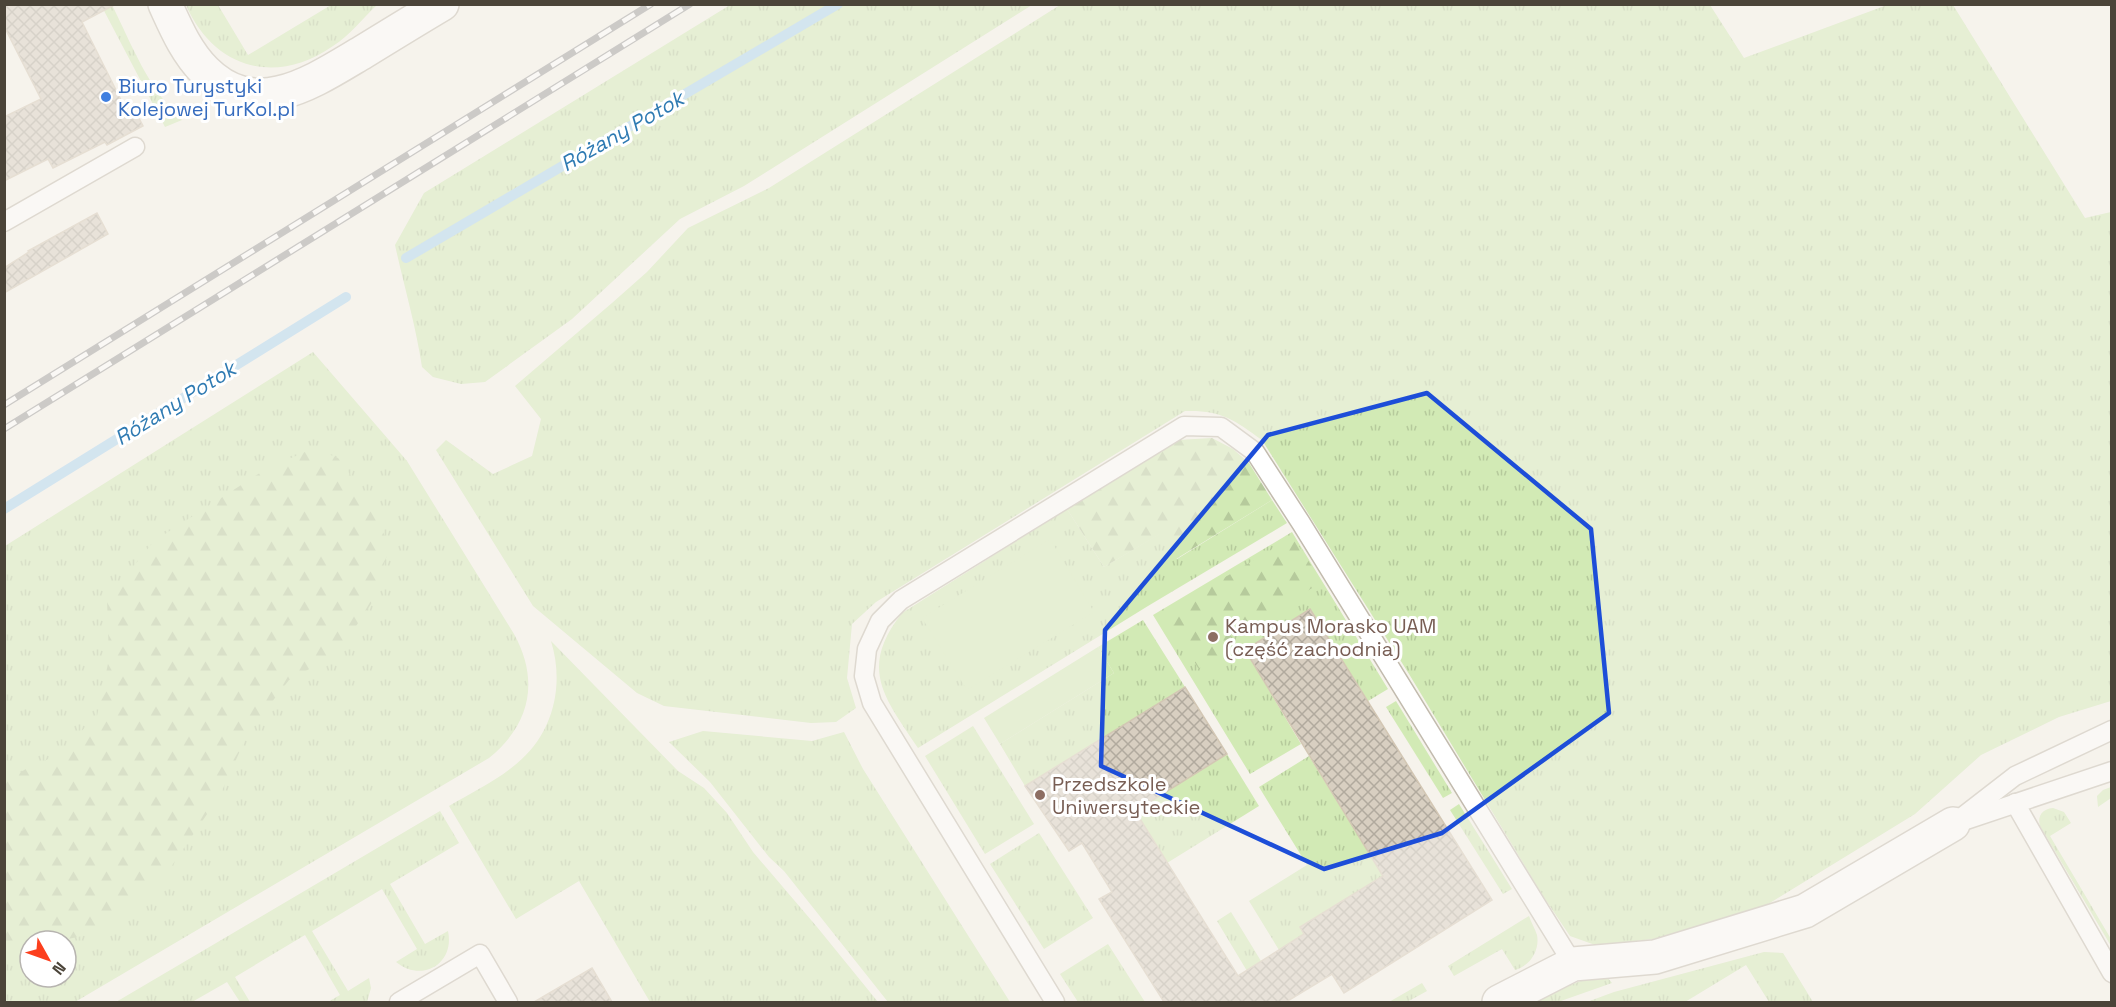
<svg xmlns="http://www.w3.org/2000/svg" width="2116" height="1007" font-family="'Space Grotesk',sans-serif">
<style>
.grass{fill:url(#grass-tufts);fill-rule:evenodd}
.forest{fill:url(#forest-firs)}
.park{fill:#d2eab5}
.lines{fill:none;stroke-linecap:round;stroke-linejoin:round}
.stream{stroke:#a9d4f2;stroke-width:10}
.building{fill:url(#building-cross-hatch);stroke:#d3c7b4;stroke-width:1.5}
.service-casing{stroke:#c2bbae;stroke-width:21}
.minor-casing{stroke:#c2bbae;stroke-width:36}
.tertiary-casing{stroke:#c2bbae;stroke-width:36}
.service{stroke:#fff;stroke-width:18}
.minor{stroke:#fff;stroke-width:33}
.tertiary{stroke:#fff;stroke-width:33}
.rail-casing{stroke:#9a9a9a;stroke-width:7}
.rail{stroke:#fff;stroke-width:4.5;stroke-dasharray:14;stroke-linecap:butt}
.marked{fill:none;stroke:#1d4ed8;stroke-width:4.5;stroke-linejoin:round}
.shop-dot{fill:#3f7fe0;stroke:#fff;stroke-width:2}
.education-dot{fill:#8d6e63;stroke:#fff;stroke-width:2}
.labels{text-anchor:middle;dominant-baseline:central;stroke-width:6;stroke-linejoin:round;paint-order:stroke}
.shop-label{font-size:20px;fill:#366cbe;stroke:#fff;text-anchor:start}
.education-label{font-size:20px;fill:#785e54;stroke:#fff;text-anchor:start}
.water-label{font-size:21px;font-style:italic;fill:#2e7ab2;stroke:#fff}
</style>
<defs>
<pattern id="grass-tufts" width="24" height="20" patternUnits="userSpaceOnUse" patternTransform="scale(1.5)"><rect width="24" height="20" fill="#d2eab5"/><path d="M3 7l-1-3M5 7V3M7 7l1-3M15 17l-1-3M17 17v-4M19 17l1-3" fill="none" stroke="#b6ca9c"/></pattern>
<pattern id="forest-firs" width="22" height="20" patternUnits="userSpaceOnUse" patternTransform="scale(1.5)"><rect width="22" height="20" fill="#d2eab5"/><path d="M5 1l3.5 6h-7zM16 11l3.5 6h-7z" fill="#b6ca9c"/></pattern>
<pattern id="building-cross-hatch" width="8" height="8" patternUnits="userSpaceOnUse" patternTransform="scale(1.5)"><rect width="8" height="8" fill="#d8cfc1"/><path d="M0 0l8 8M0 8l8-8" fill="none" stroke="#b1aa9e"/></pattern>
</defs>
<rect width="100%" height="100%" fill="#f6f3ec"/>
<g class="grass">
<path d="M101,5H112C132,45 148,89 182,120L165,127Z"/>
<path d="M186,5H218L248,55L331,5H377C362,19 350,35 333,46C276,86 214,69 186,5Z"/>
<path d="M730,5H1032L744,186L680,219L572,319L485,382L461,384L433,377L422,367C416,326 404,286 395,245L424,193Z"/>
<path d="M1060,5H1710L1744,58L1887,5H1953L2085,218L2111,212V701L2059,717L1981,755L1915,814L1742,920L1660,938L1598,946L1570,936L1543,896L1409,674L1262,440C1233,419 1221,410 1185,411L876,602L852,624L847,678L856,708L836,722L811,723L664,706L637,693L533,606L436,450L446,440L493,474L532,456L541,419L515,386L612,303L647,272L688,228L769,188Z"/>
<path d="M313,352L407,461L514,634C540,681 530,725 489,758L75,1002H5V546ZM30,941H66V977H30Z"/>
<path d="M1272,500L1287,523L1148,606L918,748C885,698 858,669 902,613L1067,509L1104,567L1161,533L1177,559Z"/>
<polygon points="1292,532 1388,689 1368,701 1310,609 1245,650 1301,744 1250,774 1153,615"/>
<polygon points="1143,620 1185,687 1025,786 1000,744 1114,673 1098,647"/>
<path d="M551,641L678,771L704,788L727,813L753,852L817,927L878,1002H650L579,881L516,919L449,806C471,793 496,781 515,765C553,735 565,686 551,641Z"/>
<polygon points="1396,701 1452,793 1443,798 1386,707"/>
<polygon points="973,726 1034,824 985,854 925,756"/>
<polygon points="703,731 812,741 844,732 863,769 1010,1002 888,1002 784,871 769,857 710,782 669,742"/>
<polygon points="1227,754 1259,806 1167,863 1135,811"/>
<polygon points="1309,756 1383,876 1300,927 1304,934 1279,950 1249,901 1307,865 1259,787"/>
<polygon points="2111,787 2111,798 2098,807 2097,796 2103,790"/>
<polygon points="1459,804 1512,889 1503,894 1450,810"/>
<path d="M2053,808L2064,812L2071,823L2050,836L2111,939V946L2040,826C2037,815 2043,809 2053,808Z"/>
<path d="M440,811L459,843L390,884L425,944L448,931C455,964 422,983 396,962L417,949L382,889L312,931L348,991L369,978L371,988L367,1002H328L340,995L305,935L235,977L250,1002H240L227,982L192,1002H116Z"/>
<polygon points="1039,833 1093,918 1044,949 990,864"/>
<polygon points="1231,912 1261,961 1247,971 1217,921"/>
<path d="M1529,916C1531,922 1535,929 1537,935C1540,950 1530,966 1515,970L1502,949L1454,976L1448,966Z"/>
<polygon points="1108,944 1145,1002 1078,1002 1060,974"/>
<polygon points="1764,952 1783,953 1813,1002 1769,1002 1746,965 1685,1002 1587,1002 1614,992"/>
<polygon points="1603,972 1612,983 1558,1002 1528,1002"/>
<polygon points="1422,983 1427,991 1407,1002 1389,1002"/>
</g>
<g class="forest">
<polygon points="1212,438 1233,449 1249,463 1272,500 1176,559 1160,534 1104,567 1067,509 1178,440"/>
<polygon points="314,448 338,458 362,491 390,546 371,604 337,654 289,680 249,731 220,795 169,870 97,933 58,941 30,941 30,947 5,962 5,779 57,755 97,716 109,659 107,599 154,541 266,469"/>
<polygon points="1293,537 1322,582 1226,640 1212,666 1198,668 1166,612"/>
</g>
<g class="park">
<polygon points="1050,539 1094,612 967,690 922,618"/>
<polygon points="1098,647 1114,673 1000,744 984,718"/>
</g>
<g class="lines">
<g class="stream">
<polyline points="406,258 838,4"/>
<polyline points="4,509 346,297"/>
</g>
</g>
<g class="building">
<polygon points="4,4 116,4 82,22 123,104 130,101 143,126 107,145 105,142 53,168 48,159 4,181 4,117 41,99 4,26"/>
<polygon points="97,213 108,234 4,293 4,268 29,252 28,251"/>
<polygon points="1310,609 1492,900 1344,993 1332,974 1286,1002 1164,1002 1099,899 1112,892 1082,843 1069,851 1025,786 1185,687 1227,754 1135,811 1238,976 1304,934 1300,927 1383,876 1245,650"/>
<polygon points="592,968 612,1002 534,1002"/>
</g>
<g class="lines">
<g class="service-casing">
<g id="service">
<polyline points="4,222 135,147"/>
<polyline points="2015,803 2112,973"/>
<polyline points="1966,820 2112,771"/>
<polyline points="1953,824 2015,776 2112,730"/>
<polyline points="399,1002 480,954 508,1002"/>
<polyline points="1055,1002 872,703 864,676 867,649 880,621 901,600 1184,426 1221,427 1255,452 1301,523 1573,964"/>
</g>
</g>
<g class="minor-casing">
<polyline id="minor" points="1499,1002 1573,964 1655,957 1805,911 1953,824"/>
</g>
<g class="tertiary-casing">
<path id="tertiary" d="M165,4C176,28 186,52 205,71C256,122 314,81 363,52C389,36 415,20 442,4"/>
</g>
<use href="#service" class="service"/>
<use href="#minor" class="minor"/>
<use href="#tertiary" class="tertiary"/>
<g class="rail-casing">
<g id="rail">
<polyline points="4,405 651,4"/>
<polyline points="4,429 690,4"/>
</g>
</g>
<use href="#rail" class="rail"/>
</g>
<path d="M0 0H2116V1007H0ZM1427,393L1591,529L1609,713L1442,833L1324,869L1101,766L1105,630L1268,435Z" fill="#f6f3ec" fill-opacity=".55" fill-rule="evenodd"/>
<path class="marked" d="M1427,393L1591,529L1609,713L1442,833L1324,869L1101,766L1105,630L1268,435Z"/>
<circle class="shop-dot" cx="106" cy="97" r="6"/>
<g class="education-dot">
<circle cx="1213" cy="637" r="6"/>
<circle cx="1040" cy="795" r="6"/>
</g>
<g class="labels">
<g class="shop-label">
<text x="118" y="86">Biuro Turystyki<tspan x="118" dy="23">Kolejowej TurKol.pl</tspan></text>
</g>
<g class="education-label">
<text x="1225" y="626">Kampus Morasko UAM<tspan x="1225" dy="23">(część zachodnia)</tspan></text>
<text x="1052" y="784">Przedszkole<tspan x="1052" dy="23">Uniwersyteckie</tspan></text>
</g>
<g class="water-label">
<text transform="translate(622 131) rotate(-30)">Różany Potok</text>
<text transform="translate(175 403) rotate(-32)">Różany Potok</text>
</g>
</g>
<rect width="2116" height="1007" fill="none" stroke="#4b4439" stroke-width="12"/>
<g transform="translate(48 959) rotate(130)"><circle r="28" fill="#ffffff" stroke="#b7b4b0" stroke-width="1.5"/>
<path d="M0-4.5L10 22L0 15L-10 22Z" fill="#fc3f1d"/>
<text y="-9" font-size="16" font-weight="bold" text-anchor="middle" fill="#4b4439">N</text>
</g>
</svg>
